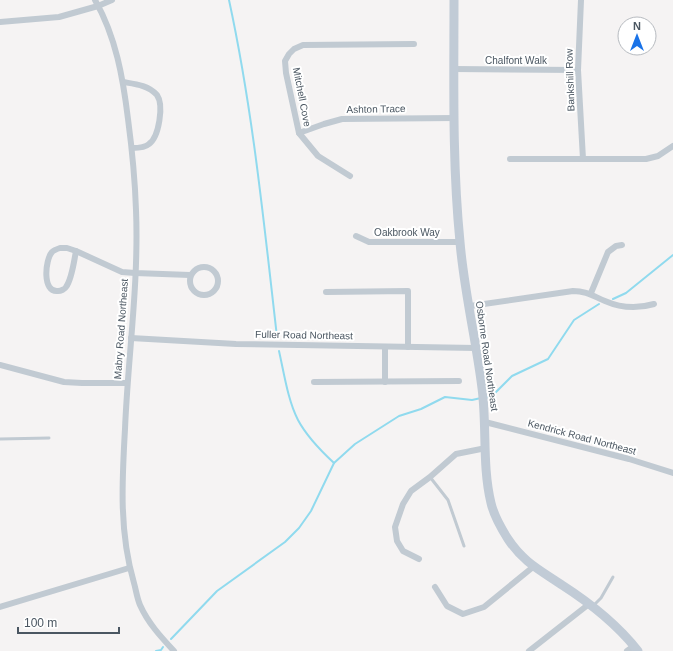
<svg xmlns="http://www.w3.org/2000/svg" width="673" height="651" font-family="Arial,sans-serif">
<style>
.lines{fill:none;stroke-linecap:round;stroke-linejoin:round}
.stream{stroke:#90daee;stroke-width:2}
.lane{stroke:#c1cad2;stroke-width:3}
.street{stroke:#c1cad2;stroke-width:6}
.secondary{stroke:#c1cbd6;stroke-width:9}
.labels{text-anchor:middle;dominant-baseline:central;stroke-width:4;stroke-linejoin:round;paint-order:stroke}
.street-label{font-size:10px;fill:#4a5661;stroke:#fff}
</style>
<rect width="100%" height="100%" fill="#f5f3f3"/>
<g class="lines">
<g class="stream">
<path d="M229,0C253,111 264,224 277,337"/>
<polyline points="613,299 626,293 673,255"/>
<path d="M279,351C284,373 288,401 298,420C307,437 320,450 334,463"/>
<polyline points="485,397 492,396 512,376 548,359 574,320 599,304"/>
<polyline points="171,639 217,591 285,542 299,528 311,511 334,463 355,444 399,416 421,409 445,397 472,400 481,398"/>
<polyline points="156,651 161,650 163,647"/>
</g>
<g class="lane">
<polyline points="0,439 49,438"/>
<polyline points="430,477 448,500 464,546"/>
<polyline points="594,605 601,598 613,577"/>
</g>
<g class="street">
<path d="M95,0C116,37 123,78 128,119C132,149 135,180 136,210C139,283 128,356 125,429C122,481 119,532 134,583C136,590 137,598 140,605C148,623 161,637 174,651"/>
<polyline points="581,0 578,70 583,159"/>
<polyline points="0,22 59,17 98,6 112,0"/>
<polyline points="454,69 578,70"/>
<path d="M123,82C135,84 148,85 157,95C164,105 159,137 149,144C145,148 137,148 132,148"/>
<polyline points="299,133 324,124 342,119 455,118"/>
<polyline points="510,159 646,159 658,156 673,146"/>
<polyline points="350,176 318,156 299,133 286,73 285,61 289,54 294,49 303,45 414,44"/>
<polyline points="356,236 369,242 460,242"/>
<path d="M60,248H67L76,251C74,261 72,279 66,287C65,289 61,291 58,291C42,293 45,260 52,252C54,250 57,249 60,248Z"/>
<polyline points="76,251 122,272 135,273 190,275"/>
<circle cx="204" cy="281" r="14"/>
<polyline points="326,292 408,291 408,347"/>
<polyline points="591,293 608,252 616,246 622,245"/>
<path d="M470,306L573,291C586,291 593,296 605,301C621,308 637,309 654,304"/>
<polyline points="131,338 236,344 476,348"/>
<polyline points="385,347 385,382"/>
<polyline points="0,365 64,382 82,383 127,383"/>
<polyline points="314,382 459,381"/>
<polyline points="485,422 629,459 673,473"/>
<polyline points="419,559 403,551 397,541 395,527 403,504 411,491 430,477 456,454 486,448"/>
<polyline points="435,587 447,606 463,614 484,607 533,567"/>
<polyline points="0,607 129,568"/>
<polyline points="529,651 589,604"/>
<polyline points="627,651 634,646"/>
</g>
<path class="secondary" d="M454,0C454,80 452,162 460,242C464,291 476,339 482,388C487,426 482,466 491,503C494,516 501,528 508,539C523,562 540,570 562,585C590,603 617,624 638,651"/>
</g>
<g class="labels">
<g class="street-label">
<text x="516" y="60">Chalfont Walk</text>
<text transform="translate(570 80) rotate(-92)">Bankshill Row</text>
<text transform="translate(302 97) rotate(79)">Mitchell Cove</text>
<text transform="translate(376 109) rotate(-1)">Ashton Trace</text>
<text x="407" y="232">Oakbrook Way</text>
<text transform="translate(121 329) rotate(-86)">Mabry Road Northeast</text>
<text transform="translate(304 335) rotate(1)">Fuller Road Northeast</text>
<text transform="translate(487 356) rotate(82)">Osborne Road Northeast</text>
<text transform="translate(582 437) rotate(15)">Kendrick Road Northeast</text>
</g>
</g>
<g transform="translate(637 36)"><circle r="19" fill="#ffffff" stroke="#b7bbc0"/>
<path d="M0-3L7 15L0 10L-7 15Z" fill="#1a73e8"/>
<text y="-6" font-size="11" font-weight="bold" text-anchor="middle" fill="#4a5661">N</text>
</g>
<path d="M18 627v6h101v-6" fill="none" stroke="#4a5661" stroke-width="2"/>
<text x="24" y="627" font-size="12" fill="#4a5661" stroke="#ffffff" stroke-width="3" paint-order="stroke">100 m</text>
</svg>
